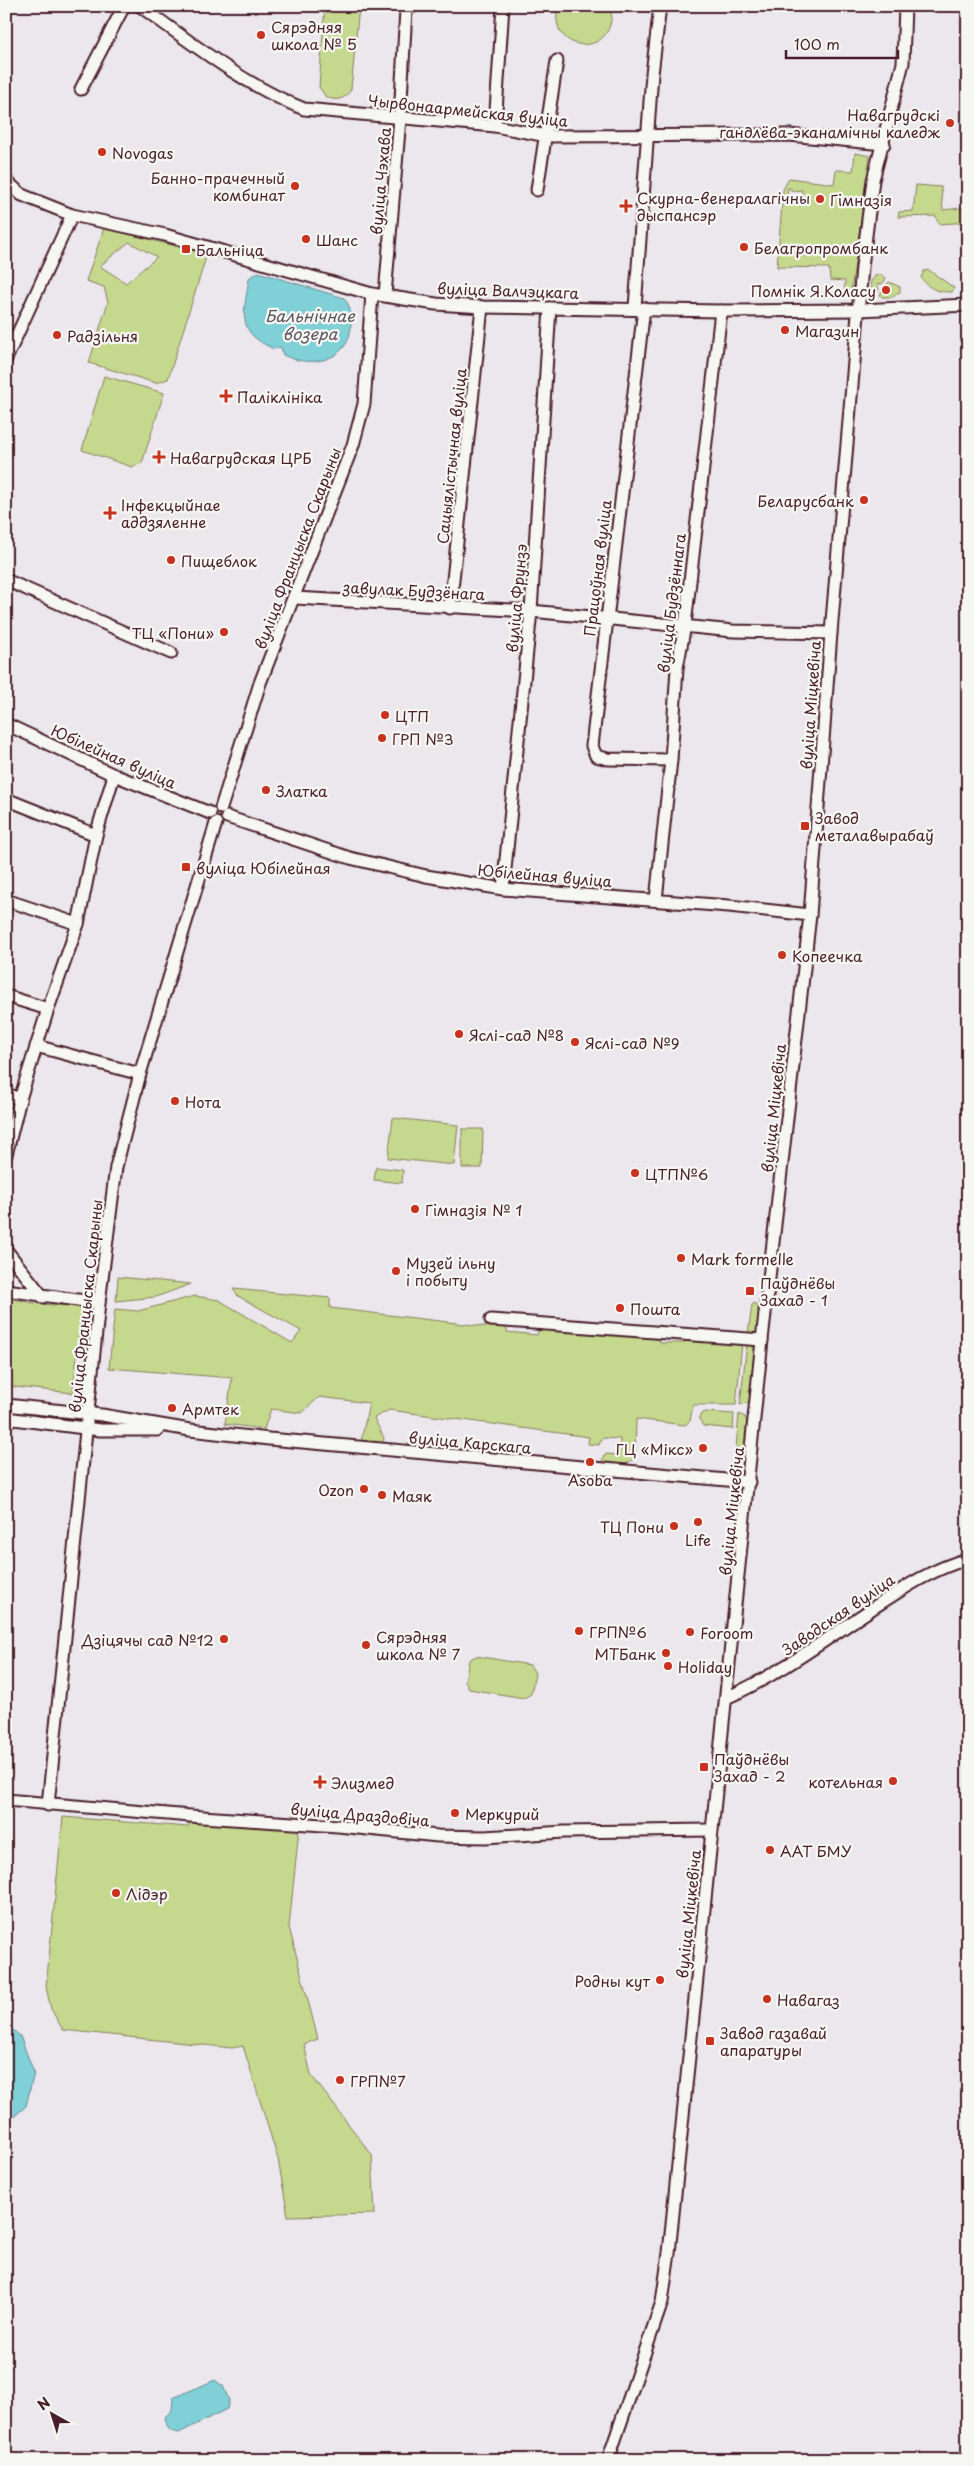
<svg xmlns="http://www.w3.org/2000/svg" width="974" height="2466" font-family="'Playpen Sans',sans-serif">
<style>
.green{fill:#c5d98e;stroke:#887c5c;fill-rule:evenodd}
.water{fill:#7fd0d7;stroke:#6a8992}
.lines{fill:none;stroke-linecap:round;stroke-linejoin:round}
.minor-casing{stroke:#4a1f2b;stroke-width:15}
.minor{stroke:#f6f6f2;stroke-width:11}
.poi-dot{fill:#c8321e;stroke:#f6f6f2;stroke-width:2}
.labels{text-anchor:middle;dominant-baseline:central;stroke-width:4.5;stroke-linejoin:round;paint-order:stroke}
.poi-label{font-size:15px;fill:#4a1f2b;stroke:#f6f6f2;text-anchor:start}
.street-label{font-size:15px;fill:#4a1f2b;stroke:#f6f6f2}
.water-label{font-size:16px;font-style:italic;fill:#5a545f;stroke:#f6f6f2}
</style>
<rect width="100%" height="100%" fill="#ebe7ed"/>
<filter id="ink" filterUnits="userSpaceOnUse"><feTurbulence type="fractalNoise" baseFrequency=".02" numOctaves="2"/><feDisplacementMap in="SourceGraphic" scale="10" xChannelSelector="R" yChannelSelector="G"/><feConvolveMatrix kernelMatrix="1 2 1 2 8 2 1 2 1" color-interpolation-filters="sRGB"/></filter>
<g filter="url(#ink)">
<g class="green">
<path d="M325,6H359L351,89C346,99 337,102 326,97L319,87Z"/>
<path d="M557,6H612C611,14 612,23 608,30C598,51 565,49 558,26C556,20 557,13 557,6Z"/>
<path d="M855,153L870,156L851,291L844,296L845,281L830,280L829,268L777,267L783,190L789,178L834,184L836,170L853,171ZM788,188H791V191L802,190L801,198L787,196Z"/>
<polygon points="916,185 941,187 943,210 968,207 968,222 941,224 937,221 936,216 898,217 899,212 913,211"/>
<path d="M104,228L207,254L168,379L156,383L89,363L108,302L104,287L86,281ZM129,242L157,257L126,283L100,266Z"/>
<path d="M929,270L954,288L952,292C938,292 929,290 921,277L924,271Z"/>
<polygon points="880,274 886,279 882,284 877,284 879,289 876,294 872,291 870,283 875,276"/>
<polygon points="889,282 900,287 900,292 893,297 882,297 880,295 882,291 888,291 885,287"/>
<polygon points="104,376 164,393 142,463 132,467 82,450"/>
<polygon points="393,1118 458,1125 454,1165 388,1158"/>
<polygon points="462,1129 483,1129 482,1168 462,1168"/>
<polygon points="376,1167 403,1170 402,1183 374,1180"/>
<polygon points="118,1277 191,1284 156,1297 116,1301"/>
<polygon points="233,1289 330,1298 330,1308 490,1327 507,1326 507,1332 537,1335 539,1328 659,1337 660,1343 684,1343 685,1338 742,1342 736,1405 693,1405 690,1421 685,1425 636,1419 635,1458 623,1466 605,1464 602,1460 606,1454 619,1455 620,1439 602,1438 599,1445 588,1444 589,1437 389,1410 374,1418 384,1438 382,1444 361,1442 369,1403 319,1397 302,1413 271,1409 264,1429 225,1424 232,1378 109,1368 115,1309 138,1311 195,1296 219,1300 292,1343 301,1331 238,1296"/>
<polygon points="6,1298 40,1304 82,1307 73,1393 6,1386"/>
<polygon points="754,1303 757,1305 759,1315 757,1333 753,1335 748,1334 752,1305"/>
<polygon points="747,1343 753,1344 755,1348 749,1402 740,1405"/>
<polygon points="705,1412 734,1414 733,1429 703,1426 699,1418 701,1414"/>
<polygon points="739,1414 745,1417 747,1422 744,1453 735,1459"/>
<polygon points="476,1656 530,1665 535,1673 531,1694 524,1698 469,1689 465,1681 469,1660"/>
<polygon points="63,1817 188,1827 190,1820 299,1829 289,1927 318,2039 304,2044 311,2075 372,2155 375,2214 288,2216 278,2159 243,2046 232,2048 63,2030 51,2009 46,1987"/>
</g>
<g class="water">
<path d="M258,272L344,298C351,307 351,313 351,324C351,361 311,369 283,355L281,347L274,349C235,332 244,314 249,278Z"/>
<polygon points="6,2024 20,2036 34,2073 26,2106 6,2124"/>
<path d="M215,2380L223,2386L229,2400L227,2409L179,2433C168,2432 167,2427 165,2417L172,2410L173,2398Z"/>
</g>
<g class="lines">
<g class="minor-casing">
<g id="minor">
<path d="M140,6C193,44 244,85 304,109L495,126L547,136L789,135L884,144"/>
<polyline points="81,89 124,6"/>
<polyline points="495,126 503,6"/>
<polyline points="6,181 22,195 72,215 165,235 372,294 436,304 482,307 721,311 859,310 968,305"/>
<polyline points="537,190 557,61"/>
<polyline points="385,295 400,118 406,9 414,6"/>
<polyline points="635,308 652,74 660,6"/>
<polyline points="644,308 592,746 596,756 608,759 671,760"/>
<polyline points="6,359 72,215"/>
<polyline points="6,580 171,653"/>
<polyline points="295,598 531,611 733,631 831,633"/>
<polyline points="450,608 482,307"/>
<polyline points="6,724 114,775 210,813"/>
<polyline points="6,799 96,835"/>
<polyline points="221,808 260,683 353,445 364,404 372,294"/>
<polyline points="227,817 350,858 426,876 503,889 729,906 810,915"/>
<polyline points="503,889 531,611 550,308"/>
<polyline points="6,900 78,924"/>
<polyline points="656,900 671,760 677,668 685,625 721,311"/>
<polyline points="6,996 48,1009"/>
<polyline points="36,1046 140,1074"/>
<polyline points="6,1094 20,1099"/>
<polyline points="6,1155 20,1099 48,1009 78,924 96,835 114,775"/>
<polyline points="6,1250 43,1297"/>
<polyline points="6,1290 99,1303"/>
<polyline points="491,1320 762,1340"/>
<polyline points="6,1405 102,1415 190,1430 269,1439 749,1482"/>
<polyline points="6,1418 100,1430 158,1430"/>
<path d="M726,1698C778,1675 823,1641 870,1610C901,1590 931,1569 968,1559"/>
<polyline points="6,1800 202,1817 338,1826 438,1836 485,1837 564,1832 711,1830"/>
<polyline points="48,1805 99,1303 116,1167 140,1074 216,823"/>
<polyline points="608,2460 662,2302 669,2253 762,1340 810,915 831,633 862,267 873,180 903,63 905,6"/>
</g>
</g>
<use href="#minor" class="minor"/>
</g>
</g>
<g class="poi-dot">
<circle cx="261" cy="35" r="5"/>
<circle cx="950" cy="123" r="5"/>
<circle cx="102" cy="152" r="5"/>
<circle cx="295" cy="186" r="5"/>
<circle cx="820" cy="199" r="5"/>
<path d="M623.5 198.5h5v5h5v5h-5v5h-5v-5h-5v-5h5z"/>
<circle cx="306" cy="239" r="5"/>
<circle cx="744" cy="247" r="5"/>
<rect x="181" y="244" width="10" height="10" rx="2.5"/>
<circle cx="886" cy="290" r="5"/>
<circle cx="785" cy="330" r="5"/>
<circle cx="57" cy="335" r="5"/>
<path d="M223.5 388.5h5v5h5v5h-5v5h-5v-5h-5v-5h5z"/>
<path d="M156.5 449.5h5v5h5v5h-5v5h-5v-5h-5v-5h5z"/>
<circle cx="864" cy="500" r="5"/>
<path d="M107.5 505.5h5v5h5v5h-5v5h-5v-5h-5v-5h5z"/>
<circle cx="171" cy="560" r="5"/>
<circle cx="224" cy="632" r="5"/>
<circle cx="385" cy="715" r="5"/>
<circle cx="382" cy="738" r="5"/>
<circle cx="266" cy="790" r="5"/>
<rect x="800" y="821" width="10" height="10" rx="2.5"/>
<rect x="181" y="862" width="10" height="10" rx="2.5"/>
<circle cx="782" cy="955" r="5"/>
<circle cx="459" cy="1034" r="5"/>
<circle cx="575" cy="1042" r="5"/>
<circle cx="175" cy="1101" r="5"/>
<circle cx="635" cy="1173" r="5"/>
<circle cx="415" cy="1209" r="5"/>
<circle cx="681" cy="1258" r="5"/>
<circle cx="396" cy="1271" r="5"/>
<rect x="745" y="1286" width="10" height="10" rx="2.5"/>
<circle cx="620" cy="1308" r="5"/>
<circle cx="172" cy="1408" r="5"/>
<circle cx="703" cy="1448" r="5"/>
<circle cx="590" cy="1462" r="5"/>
<circle cx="364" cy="1489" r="5"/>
<circle cx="382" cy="1495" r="5"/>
<circle cx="698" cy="1522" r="5"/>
<circle cx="674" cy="1526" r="5"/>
<circle cx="579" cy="1631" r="5"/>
<circle cx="690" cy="1632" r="5"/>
<circle cx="224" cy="1639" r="5"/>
<circle cx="366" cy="1645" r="5"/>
<circle cx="666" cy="1653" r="5"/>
<circle cx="668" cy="1666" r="5"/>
<rect x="699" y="1762" width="10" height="10" rx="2.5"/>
<circle cx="893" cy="1781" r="5"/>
<path d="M317.5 1774.5h5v5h5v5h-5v5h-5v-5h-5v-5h5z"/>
<circle cx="455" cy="1813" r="5"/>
<circle cx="770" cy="1850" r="5"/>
<circle cx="116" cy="1893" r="5"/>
<circle cx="660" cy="1980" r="5"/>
<circle cx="767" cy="1999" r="5"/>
<rect x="705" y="2036" width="10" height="10" rx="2.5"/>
<circle cx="340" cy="2080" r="5"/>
</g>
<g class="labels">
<g class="poi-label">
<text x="271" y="26">Сярэдняя<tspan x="271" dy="17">школа № 5</tspan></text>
<text x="940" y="114" text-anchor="end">Навагрудскі<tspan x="940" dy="17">гандлёва-эканамічны каледж</tspan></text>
<text x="112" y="152">Novogas</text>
<text x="285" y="177" text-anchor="end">Банно-прачечный<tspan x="285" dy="17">комбинат</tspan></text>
<text x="637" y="197">Скурна-венералагічны<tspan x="637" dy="17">дыспансэр</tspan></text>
<text x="830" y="199">Гімназія</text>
<text x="316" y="239">Шанс</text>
<text x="754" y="247">Белагропромбанк</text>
<text x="196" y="249">Бальніца</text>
<text x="876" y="290" text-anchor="end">Помнік Я.Коласу</text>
<text x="795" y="330">Магазин</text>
<text x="67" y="335">Радзільня</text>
<text x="237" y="396">Паліклініка</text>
<text x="170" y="457">Навагрудская ЦРБ</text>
<text x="854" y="500" text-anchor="end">Беларусбанк</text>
<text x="121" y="504">Інфекцыйнае<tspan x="121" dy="17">аддзяленне</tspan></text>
<text x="181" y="560">Пищеблок</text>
<text x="214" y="632" text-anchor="end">ТЦ «Пони»</text>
<text x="395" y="715">ЦТП</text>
<text x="392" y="738">ГРП №3</text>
<text x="276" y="790">Златка</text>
<text x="815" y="817">Завод<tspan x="815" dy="17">металавырабаў</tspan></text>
<text x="196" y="867">вуліца Юбілейная</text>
<text x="792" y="955">Копеечка</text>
<text x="469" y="1034">Яслі-сад №8</text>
<text x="585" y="1042">Яслі-сад №9</text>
<text x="185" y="1101">Нота</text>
<text x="645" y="1173">ЦТП№6</text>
<text x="425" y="1209">Гімназія № 1</text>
<text x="691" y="1258">Mark formelle</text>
<text x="406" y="1262">Музей ільну<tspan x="406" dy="17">і побыту</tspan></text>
<text x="760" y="1282">Паўднёвы<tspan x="760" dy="17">Захад - 1</tspan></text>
<text x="630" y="1308">Пошта</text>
<text x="182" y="1408">Армтек</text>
<text x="693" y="1448" text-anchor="end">ГЦ «Мікс»</text>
<text x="590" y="1479" text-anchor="middle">Asoba</text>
<text x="354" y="1489" text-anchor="end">Ozon</text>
<text x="392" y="1495">Маяк</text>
<text x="664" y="1526" text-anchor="end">ТЦ Пони</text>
<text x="698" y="1539" text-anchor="middle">Life</text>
<text x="589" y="1631">ГРП№6</text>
<text x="700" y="1632">Foroom</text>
<text x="376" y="1636">Сярэдняя<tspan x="376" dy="17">школа № 7</tspan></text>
<text x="214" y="1639" text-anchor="end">Дзіцячы сад №12</text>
<text x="656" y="1653" text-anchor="end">МТБанк</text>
<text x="678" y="1666">Holiday</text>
<text x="714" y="1758">Паўднёвы<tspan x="714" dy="17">Захад - 2</tspan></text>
<text x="883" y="1781" text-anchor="end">котельная</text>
<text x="331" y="1782">Элизмед</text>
<text x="465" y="1813">Меркурий</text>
<text x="780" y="1850">ААТ БМУ</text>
<text x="126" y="1893">Лідэр</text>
<text x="650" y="1980" text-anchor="end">Родны кут</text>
<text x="777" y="1999">Навагаз</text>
<text x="720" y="2032">Завод газавай<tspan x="720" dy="17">апаратуры</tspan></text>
<text x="350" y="2080">ГРП№7</text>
</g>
<g class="street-label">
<text transform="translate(468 110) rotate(6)">Чырвонаармейская вуліца</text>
<text transform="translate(380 181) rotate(-85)">вуліца Чэхава</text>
<text transform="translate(508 290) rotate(2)">вуліца Валчэцкага</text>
<text transform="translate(451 456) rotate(-84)">Сацыялістычная вуліца</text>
<text transform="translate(297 548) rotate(-69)">вуліца Францыска Скарыны</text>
<text transform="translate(597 568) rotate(-83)">Працоўная вуліца</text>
<text transform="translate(414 590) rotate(3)">завулак Будзёнага</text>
<text transform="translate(516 598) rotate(-85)">вуліца Фрунзэ</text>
<text transform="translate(671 603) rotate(-83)">вуліца Будзённага</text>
<text transform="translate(810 705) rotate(-86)">вуліца Міцкевіча</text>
<text transform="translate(114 756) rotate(24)">Юбілейная вуліца</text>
<text transform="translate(545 875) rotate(5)">Юбілейная вуліца</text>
<text transform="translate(773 1108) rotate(-84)">вуліца Міцкевіча</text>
<text transform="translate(85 1306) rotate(-84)">вуліца Францыска Скарыны</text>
<text transform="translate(470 1442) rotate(5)">вуліца Карскага</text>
<text transform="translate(731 1511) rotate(-84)">вуліца Міцкевіча</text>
<text transform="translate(838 1614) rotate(-34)">Заводская вуліца</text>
<text transform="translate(360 1814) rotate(5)">вуліца Драздовіча</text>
<text transform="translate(688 1914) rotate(-84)">вуліца Міцкевіча</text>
</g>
<g class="water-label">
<text x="310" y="315">Бальнічнае<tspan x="310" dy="18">возера</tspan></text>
</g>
</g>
<rect width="974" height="2466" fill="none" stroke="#f6f6f2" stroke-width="25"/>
<rect x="12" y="12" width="949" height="2441" fill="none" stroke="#4a1f2b" stroke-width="2" filter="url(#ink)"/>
<g transform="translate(52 2414) rotate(321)" stroke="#f6f6f2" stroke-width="4" paint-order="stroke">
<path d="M0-4L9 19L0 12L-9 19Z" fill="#4a1f2b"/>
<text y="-8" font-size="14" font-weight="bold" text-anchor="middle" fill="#4a1f2b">N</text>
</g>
<path d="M786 50v8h112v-8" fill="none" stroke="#4a1f2b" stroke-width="2.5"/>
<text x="794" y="50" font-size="15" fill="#4a1f2b" stroke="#f6f6f2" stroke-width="4" paint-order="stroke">100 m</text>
</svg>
